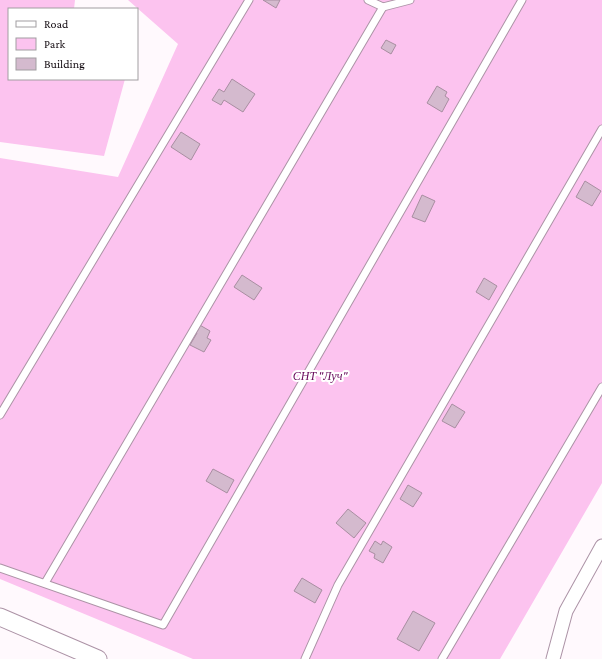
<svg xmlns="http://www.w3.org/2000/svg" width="602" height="659" font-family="'Crimson Pro',serif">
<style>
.green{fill:#fcc3ef}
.building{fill:#d4bace;stroke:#a88ea1}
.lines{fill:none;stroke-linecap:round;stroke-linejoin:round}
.service-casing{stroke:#ac93a6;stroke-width:9}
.minor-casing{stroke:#ac93a6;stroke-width:15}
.tertiary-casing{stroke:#ac93a6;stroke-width:19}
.service{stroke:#fff;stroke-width:7}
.minor{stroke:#fff;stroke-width:13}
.tertiary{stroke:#fff;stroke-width:17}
.labels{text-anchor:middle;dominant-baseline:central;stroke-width:4;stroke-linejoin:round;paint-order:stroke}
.park-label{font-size:12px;font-style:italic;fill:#680b5c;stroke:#fff}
</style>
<rect width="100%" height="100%" fill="#fff9fd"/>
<g class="green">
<polygon points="0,0 75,0 74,9 9,9 9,79 125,79 104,156 0,142"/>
<polygon points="128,0 602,0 602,483 500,659 193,659 0,579 0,158 118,177 178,44"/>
</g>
<g class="building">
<polygon points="263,0 280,0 276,8"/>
<polygon points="386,40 396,45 391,54 381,48"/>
<polygon points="232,79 255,94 243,112 224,100 221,105 212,100 219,89 224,92"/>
<polygon points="437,86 447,92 445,96 449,99 442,112 427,103"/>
<polygon points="181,132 200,144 191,160 171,147"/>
<polygon points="585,181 601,191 592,206 576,197"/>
<polygon points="422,195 435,201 425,222 412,217"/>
<polygon points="242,275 262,288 254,300 234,287"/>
<polygon points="484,278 497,286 489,300 476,292"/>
<polygon points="198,324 210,331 207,338 211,340 204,352 190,345 197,333 194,332"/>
<polygon points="452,404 465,412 455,428 442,421"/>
<polygon points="213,469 234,480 227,493 206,481"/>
<polygon points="408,485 422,493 413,507 400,499"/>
<polygon points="348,509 366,523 354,538 336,523"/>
<polygon points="375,541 381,545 383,541 392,547 383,563 374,558 375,554 369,551"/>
<polygon points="302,578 322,590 315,603 294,591"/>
<polygon points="413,611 435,623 419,651 397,639"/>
</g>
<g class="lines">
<g class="service-casing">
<g id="service">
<polyline points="368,0 383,7 410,0"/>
<polyline points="0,415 249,0"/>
<polyline points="0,568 163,625 522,0"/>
<polyline points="45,583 383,7"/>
<polyline points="305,659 338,585 602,129"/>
<polyline points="442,659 602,387"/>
</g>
</g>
<g class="minor-casing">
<polyline id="minor" points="553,659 566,611 602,546"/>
</g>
<g class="tertiary-casing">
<polyline id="tertiary" points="0,617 98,659"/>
</g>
<use href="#service" class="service"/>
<use href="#minor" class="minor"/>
<use href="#tertiary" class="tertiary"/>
</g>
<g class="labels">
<g class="park-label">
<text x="320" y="376">СНТ "Луч"</text>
</g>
</g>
<rect x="8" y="8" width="130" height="72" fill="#ffffff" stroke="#a19ea1"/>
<rect x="16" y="21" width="20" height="6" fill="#ffffff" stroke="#a19ea1"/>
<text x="44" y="28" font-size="12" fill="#150d13">Road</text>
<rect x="16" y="38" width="20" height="12" fill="#fcc3ef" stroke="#a19ea1"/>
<text x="44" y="48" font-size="12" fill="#150d13">Park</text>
<rect x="16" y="58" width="20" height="12" fill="#d4bace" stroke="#a19ea1"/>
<text x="44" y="68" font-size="12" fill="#150d13">Building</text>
</svg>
